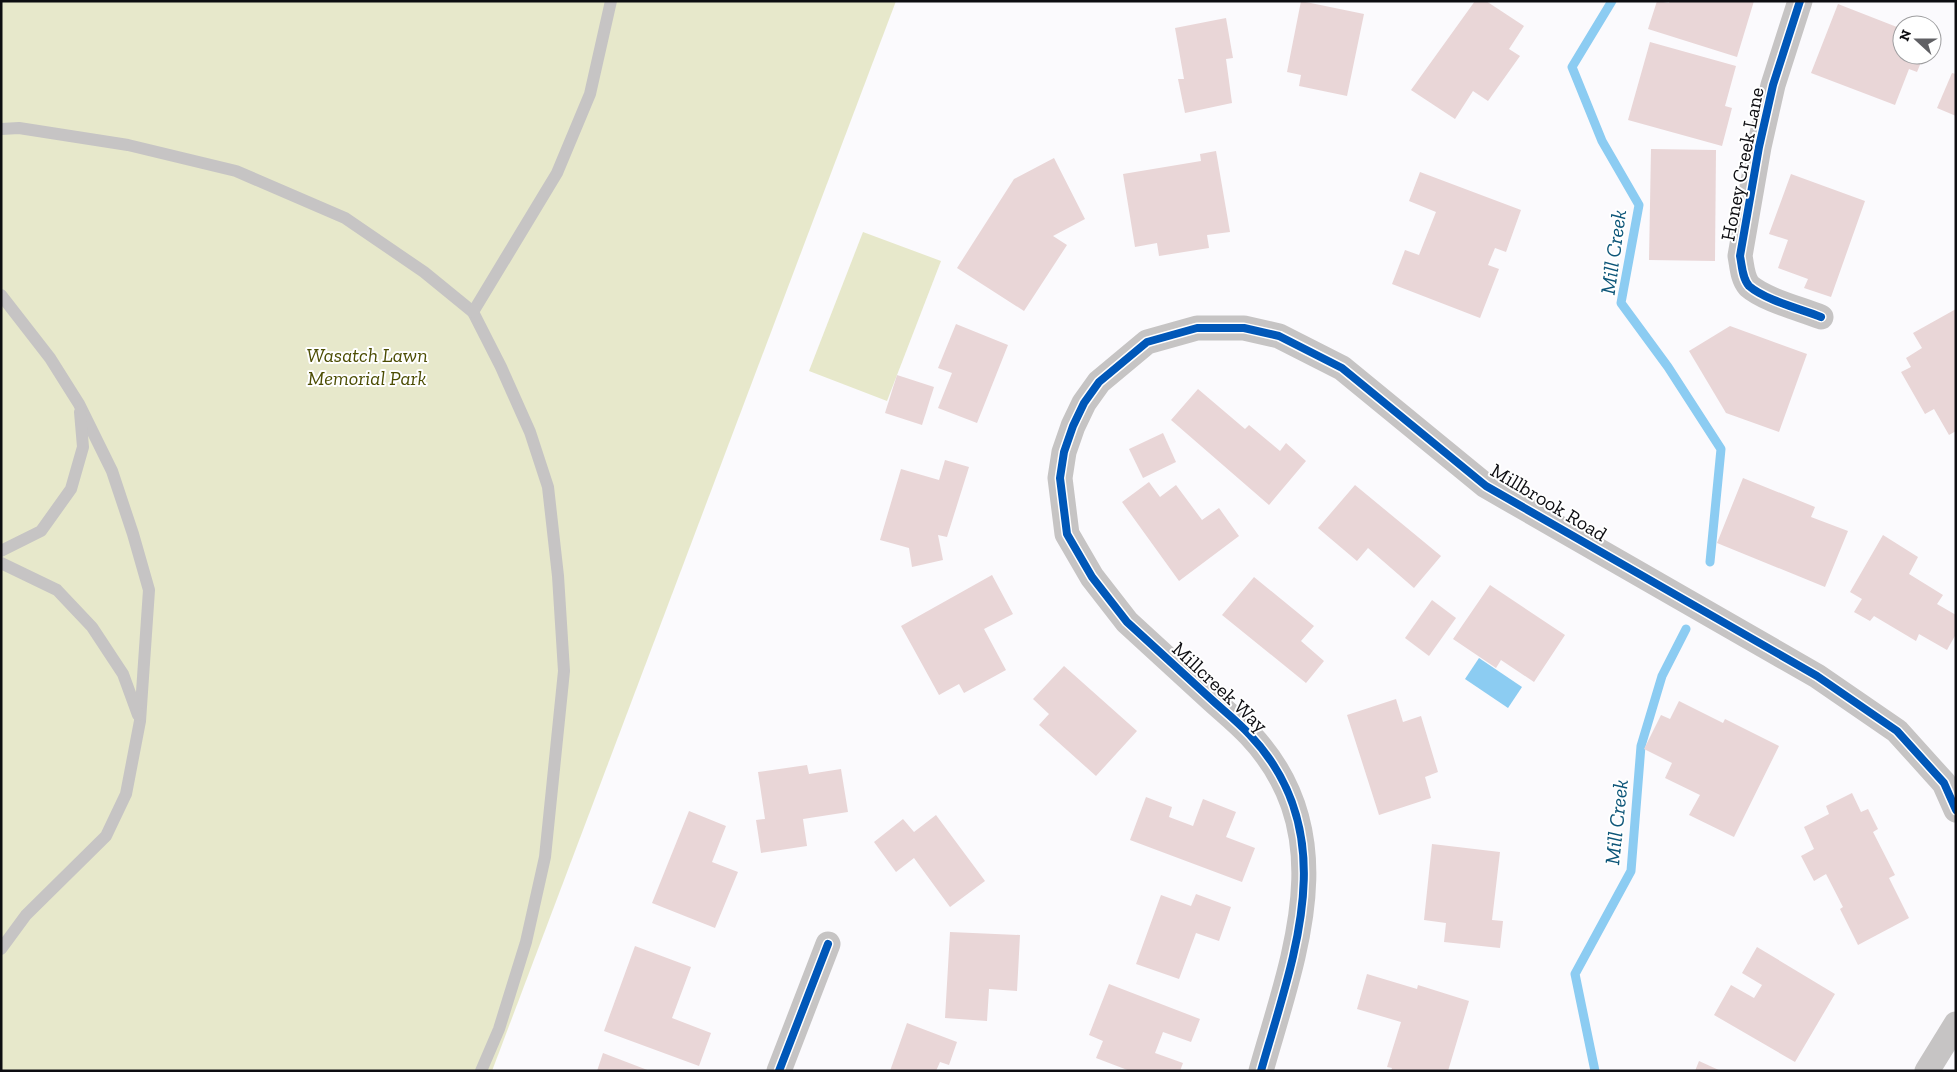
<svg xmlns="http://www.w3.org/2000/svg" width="1957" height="1072" font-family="'Zilla Slab',serif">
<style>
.green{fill:#e7e8cb}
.water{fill:#8cccf2}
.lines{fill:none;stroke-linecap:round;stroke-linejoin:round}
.stream{stroke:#8cccf2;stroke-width:9}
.building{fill:#e9d6d7}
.service{stroke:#c6c4c4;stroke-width:12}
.minor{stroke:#c6c4c4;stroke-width:25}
.cycleway-casing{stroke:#fff;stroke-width:11}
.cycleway{stroke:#0057b8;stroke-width:8}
.labels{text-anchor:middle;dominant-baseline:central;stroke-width:4;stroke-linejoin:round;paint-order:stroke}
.street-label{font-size:20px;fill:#0d0d11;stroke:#fff}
.park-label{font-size:20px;font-style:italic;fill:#4c4d03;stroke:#fff}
.water-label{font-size:21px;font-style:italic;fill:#0c5578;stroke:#fff}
</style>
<rect width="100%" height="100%" fill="#fbfafd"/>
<g class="green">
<polygon points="1,1 896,1 492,1071 1,1071"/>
<polygon points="863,232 941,261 887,401 809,371"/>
</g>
<polygon class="water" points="1479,658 1522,687 1508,708 1465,679"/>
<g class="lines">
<g class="stream">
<polyline points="1612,1 1572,67 1602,141 1639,205 1621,303 1668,367 1721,449 1710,562"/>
<polyline points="1595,1071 1575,974 1631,871 1641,746 1662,676 1686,629"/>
</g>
</g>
<g class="building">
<polygon points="1301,1 1364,14 1347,96 1299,86 1301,75 1287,72"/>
<polygon points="1475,1 1486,1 1524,26 1509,49 1520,56 1488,101 1473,91 1455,119 1411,90"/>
<polygon points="1657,1 1669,3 1670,1 1754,1 1737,57 1648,29"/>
<polygon points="1838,4 1902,29 1902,55 1924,55 1917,72 1909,69 1895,105 1811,73"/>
<polygon points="1226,18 1233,58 1226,59 1232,103 1185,113 1178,79 1184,79 1175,28"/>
<polygon points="1650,42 1736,66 1725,106 1732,108 1722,146 1628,120"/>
<polygon points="1952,73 1956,74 1956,116 1937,108"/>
<polygon points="1651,149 1716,150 1715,261 1649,260"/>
<polygon points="1216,151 1230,232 1207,235 1209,248 1159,256 1157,243 1135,247 1123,174 1201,161 1200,154"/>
<polygon points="1054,158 1085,219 1053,236 1067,245 1024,311 957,268 1014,179"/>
<polygon points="1420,172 1521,210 1506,252 1495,248 1488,265 1499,269 1480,318 1392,284 1405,250 1419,255 1436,212 1409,201"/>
<polygon points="1791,174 1865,201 1831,297 1804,288 1808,279 1778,268 1788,240 1769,234"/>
<polygon points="1956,309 1956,431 1949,435 1934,409 1925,414 1901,372 1911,367 1906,358 1922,348 1913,333"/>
<polygon points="956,324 1008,345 977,423 938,408 952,373 938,368"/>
<polygon points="1730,326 1807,354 1779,432 1726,413 1689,351"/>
<polygon points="897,375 934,387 922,425 885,413"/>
<polygon points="1198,389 1245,429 1249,425 1280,451 1286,443 1306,461 1269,505 1171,420"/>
<polygon points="1163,433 1176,462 1143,478 1129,449"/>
<polygon points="945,460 969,467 947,537 938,535 943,560 912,567 909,548 880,540 901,469 939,480"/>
<polygon points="1743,478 1815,507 1811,517 1848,531 1825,587 1717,543"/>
<polygon points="1149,482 1160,497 1176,485 1202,520 1219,508 1239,536 1179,581 1122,502"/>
<polygon points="1355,485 1441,556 1414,588 1368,548 1357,561 1318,528"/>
<polygon points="1883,535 1918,557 1909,574 1943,595 1937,604 1956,615 1956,634 1947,650 1919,634 1916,641 1874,616 1870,621 1854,612 1862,599 1850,592"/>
<polygon points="992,575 1013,614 984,629 1006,670 964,693 959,684 939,695 901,626"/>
<polygon points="1254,577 1314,626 1301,641 1324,661 1306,683 1222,615"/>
<polygon points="1490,585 1565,635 1534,682 1501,660 1496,668 1453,639"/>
<polygon points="1432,600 1456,618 1429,656 1405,638"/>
<polygon points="1064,666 1137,731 1096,776 1039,725 1049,714 1033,699"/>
<polygon points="1396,699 1403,722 1421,716 1438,772 1425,777 1431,798 1379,815 1347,715"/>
<polygon points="1679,701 1723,723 1725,719 1779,746 1734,837 1689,815 1700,795 1665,778 1672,763 1644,749 1661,715 1670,719"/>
<polygon points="807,765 809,774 841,769 848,812 803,819 807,846 761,853 756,820 765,819 758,772"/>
<polygon points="1852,793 1861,812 1868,809 1878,829 1873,832 1895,875 1889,878 1909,918 1858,945 1840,909 1843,907 1826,874 1814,881 1801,856 1814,849 1804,827 1829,814 1826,806"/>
<polygon points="1146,797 1172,807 1169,817 1193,826 1203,799 1236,812 1226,837 1255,848 1242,882 1130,840"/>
<polygon points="689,811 726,826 712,862 738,872 715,928 652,903"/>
<polygon points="936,815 985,881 950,907 914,858 896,872 874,842 903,819 914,832"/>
<polygon points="1432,844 1500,852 1492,920 1503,921 1500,948 1444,942 1446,923 1424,920"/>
<polygon points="1196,894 1231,907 1219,941 1196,933 1179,979 1136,964 1161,895 1191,906"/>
<polygon points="950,932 1020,935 1017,991 989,989 987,1021 945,1018"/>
<polygon points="635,946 691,967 672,1018 711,1033 699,1066 604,1031"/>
<polygon points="1757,947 1835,994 1795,1062 1714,1015 1731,985 1754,998 1762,985 1742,973"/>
<polygon points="1367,974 1417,989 1418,985 1469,1001 1448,1071 1391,1071 1392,1068 1387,1067 1401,1022 1357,1009"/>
<polygon points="1109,984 1200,1019 1191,1042 1163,1032 1155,1053 1183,1063 1180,1071 1130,1071 1096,1058 1103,1041 1089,1035"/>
<polygon points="907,1023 957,1042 949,1065 940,1062 936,1071 890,1071"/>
<polygon points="603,1053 650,1071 597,1071"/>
<polygon points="1699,1061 1721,1071 1695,1071"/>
</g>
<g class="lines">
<g class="service">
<polyline points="1,129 19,128 128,145 236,171 345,218 424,272 473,312 501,367 530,432 548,487 558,576 564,671 545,857 526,942 499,1029 481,1071"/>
<polyline points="1,295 50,358 79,404 112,471 133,534 149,590 140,721 126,794 106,836 26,915 1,949"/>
<polyline points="473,312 557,173 590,94 611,1"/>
<polyline points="1,551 41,531 71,489 83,447 80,412"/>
<polyline points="1,563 57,590 92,627 123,674 138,715"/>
</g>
<g class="minor">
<path d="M1800,1L1773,85L1759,147L1740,256C1742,265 1742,278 1749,286C1765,300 1801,309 1821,317"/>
<polyline points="779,1071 828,944"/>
<path d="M1261,1071C1293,957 1344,835 1250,735C1238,722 1224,711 1211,699C1183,673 1155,648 1127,622L1092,577L1067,534L1060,478L1064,452L1073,426L1084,403L1099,382L1147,342L1197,328H1244L1279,336L1342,368L1486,486L1817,676L1897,731L1944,783L1956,810"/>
<polyline points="1927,1071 1956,1024"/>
</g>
<g class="cycleway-casing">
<g id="cycleway">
<path d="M1800,1L1773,85L1759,147L1740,256C1742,265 1742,278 1749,286C1765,300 1801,309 1821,317"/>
<polyline points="779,1071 828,944"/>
<path d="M1261,1071C1293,957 1344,835 1250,735C1238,722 1224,711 1211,699C1183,673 1155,648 1127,622L1092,577L1067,534L1060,478L1064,452L1073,426L1084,403L1099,382L1147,342L1197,328H1244L1279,336L1342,368L1486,486L1817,676L1897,731L1944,783L1956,810"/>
</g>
</g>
<use href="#cycleway" class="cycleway"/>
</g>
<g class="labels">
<g class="street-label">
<text transform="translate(1742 164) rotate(-79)">Honey Creek Lane</text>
<text transform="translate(1549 502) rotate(31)">Millbrook Road</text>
<text transform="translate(1220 687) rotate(43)">Millcreek Way</text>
</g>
<g class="park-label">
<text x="367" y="355">Wasatch Lawn<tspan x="367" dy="23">Memorial Park</tspan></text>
</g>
<g class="water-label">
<text transform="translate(1613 252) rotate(-82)">Mill Creek</text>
<text transform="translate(1616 822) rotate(-84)">Mill Creek</text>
</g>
</g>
<rect width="1957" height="1072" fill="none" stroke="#0d0d11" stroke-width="5"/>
<g transform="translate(1917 40) rotate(291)"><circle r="24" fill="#ffffff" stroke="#9e9ea0"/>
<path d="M0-4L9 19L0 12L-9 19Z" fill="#606064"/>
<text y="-8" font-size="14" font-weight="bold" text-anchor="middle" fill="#0d0d11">N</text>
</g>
</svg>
